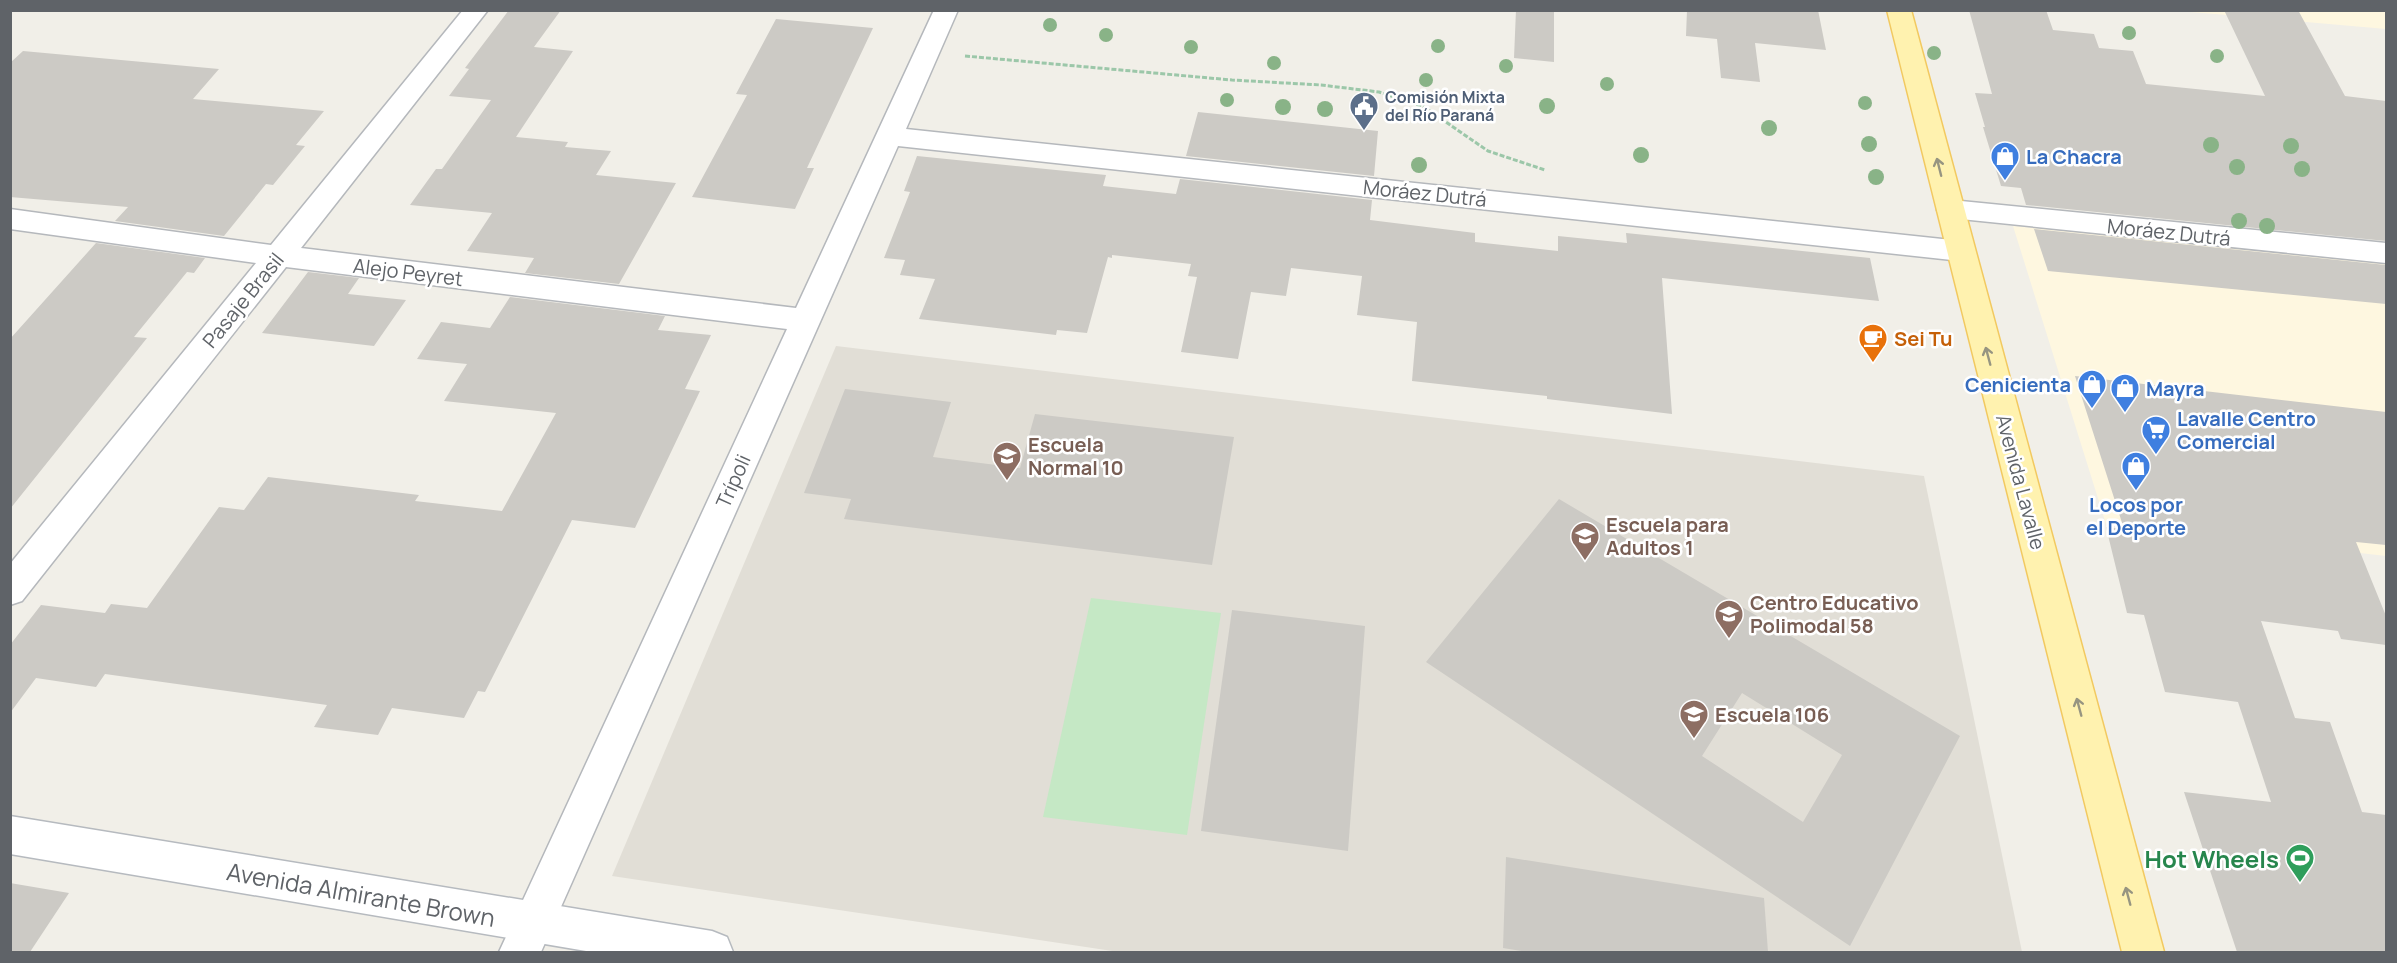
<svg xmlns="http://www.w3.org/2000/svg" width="2397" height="963" font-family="Manrope,sans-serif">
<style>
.commercial{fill:#fef7e0}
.education{fill:#e1ded6}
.green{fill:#c5e8c5}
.building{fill:#cccac5;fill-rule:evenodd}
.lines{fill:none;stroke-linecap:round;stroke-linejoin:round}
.street-casing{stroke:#b5b8bc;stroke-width:3}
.secondary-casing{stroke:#b6babf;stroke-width:3}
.primary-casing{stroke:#f2c960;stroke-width:3}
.path{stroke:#9cc7a9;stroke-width:3;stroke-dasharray:5 2;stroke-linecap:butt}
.street{fill:#fff;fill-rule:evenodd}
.secondary{fill:#fff;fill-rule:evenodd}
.primary{fill:#fff2af;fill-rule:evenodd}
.tree{fill:#89b387}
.oneway{stroke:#979581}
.labels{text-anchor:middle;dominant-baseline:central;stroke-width:5;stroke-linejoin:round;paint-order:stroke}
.far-service-label{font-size:16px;font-weight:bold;fill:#4e5e75;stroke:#fff;text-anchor:start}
.shop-label{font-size:20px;font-weight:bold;fill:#366cbe;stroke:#fff;text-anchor:start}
.street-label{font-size:20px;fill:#5f6368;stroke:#fff}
.food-label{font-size:20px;font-weight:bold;fill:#c56008;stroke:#fff;text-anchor:start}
.education-label{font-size:20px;font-weight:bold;fill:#785e54;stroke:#fff;text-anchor:start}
.near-leisure-label{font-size:24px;font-weight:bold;fill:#27864d;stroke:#fff;text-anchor:end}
.near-street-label{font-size:24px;fill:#5f6368;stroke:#fff}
</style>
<rect width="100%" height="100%" fill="#f1efe8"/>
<g class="commercial">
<polygon points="2177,11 2386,11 2386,29 2215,14"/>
<polygon points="2013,226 2386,261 2386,556 2106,524"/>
</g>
<polygon class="education" points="836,346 1924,476 2022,952 1119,952 612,876"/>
<polygon class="green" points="1091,598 1221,613 1187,835 1043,817"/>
<g class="building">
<polygon points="509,10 561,10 534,47 573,51 516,137 568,142 565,147 611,151 596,175 676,183 619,284 525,273 534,258 467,251 492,213 410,205 436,169 442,169 491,100 449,96 469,69 465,68"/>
<polygon points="1516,10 1554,10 1554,62 1514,58"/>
<polygon points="1687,10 1818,10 1826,50 1755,43 1760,82 1721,78 1717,39 1686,36"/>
<polygon points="1969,10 2046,10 2053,30 2094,34 2099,48 2133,51 2146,84 2265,96 2224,10 2298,10 2345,96 2386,101 2386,241 2026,205 2021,188 2001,186 1983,127 1985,127 1975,93 1992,94"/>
<polygon points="776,19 873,28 807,168 814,168 795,209 692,197 747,95 736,94"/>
<polygon points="23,51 219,69 193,99 324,111 296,145 305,146 273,185 266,184 224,236 115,221 128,207 10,197 10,63"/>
<polygon points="1198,112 1378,131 1374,176 1186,156"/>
<polygon points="917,156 1106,175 1103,186 1176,194 1180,179 1372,200 1370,220 1475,233 1475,242 1558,251 1558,236 1627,243 1626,233 1870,258 1879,301 1662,278 1672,414 1547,399 1547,396 1412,381 1417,322 1357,315 1362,276 1291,268 1286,296 1251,292 1238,359 1181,352 1197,277 1188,276 1191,264 1112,255 1112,258 1108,257 1087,333 1057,330 1056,335 919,319 935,279 900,275 905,260 884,258 910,192 904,191"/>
<polygon points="2034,229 2386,265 2386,304 2048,271"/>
<polygon points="96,243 205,258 194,273 187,272 134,337 147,338 10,509 10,339"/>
<polygon points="308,272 359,278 348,294 406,300 374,346 262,333"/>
<polygon points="510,297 665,316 658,330 711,335 685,389 700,391 635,528 572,520 485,692 478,691 464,718 392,708 378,735 314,727 327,705 105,674 96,687 36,678 10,713 10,645 41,605 105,613 111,604 147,608 219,507 244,510 268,477 419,495 415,501 502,511 556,413 444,401 467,364 417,359 441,322 490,328"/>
<polygon points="2075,376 2386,412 2386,545 2356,542 2386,616 2386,645 2341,639 2338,631 2261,621 2295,718 2330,722 2362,812 2386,815 2386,952 2237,952 2184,792 2271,802 2238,702 2165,692 2144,615 2127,613 2106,527 2124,529"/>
<polygon points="845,389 951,402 933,457 1020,468 1035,414 1234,437 1212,565 844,519 851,499 804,493"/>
<path d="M1559,499L1960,736L1850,946L1426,662ZM1742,693L1842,755L1803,822L1702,756Z"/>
<polygon points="1232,610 1365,626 1348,851 1201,831"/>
<polygon points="1506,857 1764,898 1768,952 1528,952 1503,948"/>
<polygon points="10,883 69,893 30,952 10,952"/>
</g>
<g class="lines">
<g class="street-casing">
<g id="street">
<polygon points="463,10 488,10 301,248 796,308 934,10 958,10 906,129 1961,241 1971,244 1975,251 1971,258 1961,261 898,146 541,952 499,952 787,329 286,267 22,601 10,605 10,564 256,263 10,229 10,209 271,245"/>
<polygon points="1951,200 2386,243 2386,263 1941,217 1937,210 1941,203"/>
</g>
</g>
<g class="secondary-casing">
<polygon id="secondary" points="10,816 712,931 727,937 733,952 592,952 10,854"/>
</g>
<g class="primary-casing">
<polygon id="primary" points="1887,10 1911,10 2164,952 2122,952"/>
</g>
<polyline class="path" points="965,56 1232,80 1321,85 1379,92 1424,107 1488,151 1545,170"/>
<use href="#street" class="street"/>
<use href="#secondary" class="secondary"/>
<use href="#primary" class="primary"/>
</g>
<g class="tree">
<circle cx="1050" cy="25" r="7"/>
<circle cx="2129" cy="33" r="7"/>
<circle cx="1106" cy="35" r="7"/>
<circle cx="1438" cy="46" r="7"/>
<circle cx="1191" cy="47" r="7"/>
<circle cx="1934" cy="53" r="7"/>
<circle cx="2217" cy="56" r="7"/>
<circle cx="1274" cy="63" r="7"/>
<circle cx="1506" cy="66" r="7"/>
<circle cx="1426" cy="80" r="7"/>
<circle cx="1607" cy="84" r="7"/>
<circle cx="1227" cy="100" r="7"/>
<circle cx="1865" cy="103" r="7"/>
<circle cx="1547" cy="106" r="8"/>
<circle cx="1283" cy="107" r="8"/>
<circle cx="1325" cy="109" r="8"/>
<circle cx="1769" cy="128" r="8"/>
<circle cx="1869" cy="144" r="8"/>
<circle cx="2211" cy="145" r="8"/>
<circle cx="2291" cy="146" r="8"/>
<circle cx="1641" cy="155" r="8"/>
<circle cx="1419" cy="165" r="8"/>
<circle cx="2237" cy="167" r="8"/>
<circle cx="2302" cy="169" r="8"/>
<circle cx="1876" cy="177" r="8"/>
<circle cx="2239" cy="221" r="8"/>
<circle cx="2267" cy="226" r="8"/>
</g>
<defs><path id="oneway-shaft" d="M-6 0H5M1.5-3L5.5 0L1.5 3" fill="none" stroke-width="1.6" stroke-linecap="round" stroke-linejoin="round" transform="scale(1.5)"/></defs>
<g class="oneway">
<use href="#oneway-shaft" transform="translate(1939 167) rotate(-104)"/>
<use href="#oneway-shaft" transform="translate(1988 356) rotate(-105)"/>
<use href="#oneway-shaft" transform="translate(2079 707) rotate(-105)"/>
<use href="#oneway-shaft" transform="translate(2128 896) rotate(-105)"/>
</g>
<defs>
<g id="civic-pin" transform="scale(1.5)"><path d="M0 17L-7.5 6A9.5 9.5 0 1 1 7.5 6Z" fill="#5c6f8a" stroke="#fff"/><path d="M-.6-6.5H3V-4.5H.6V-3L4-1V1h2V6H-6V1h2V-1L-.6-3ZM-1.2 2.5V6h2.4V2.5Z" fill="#fff"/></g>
<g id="shop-pin" transform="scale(1.5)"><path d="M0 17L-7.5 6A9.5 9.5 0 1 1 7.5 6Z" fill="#3f7fe0" stroke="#fff"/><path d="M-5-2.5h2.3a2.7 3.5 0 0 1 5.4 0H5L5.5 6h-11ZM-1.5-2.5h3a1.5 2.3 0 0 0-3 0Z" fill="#fff"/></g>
<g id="cafe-pin" transform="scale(1.5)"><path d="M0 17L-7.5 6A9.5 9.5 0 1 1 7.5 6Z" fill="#e8710a" stroke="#fff"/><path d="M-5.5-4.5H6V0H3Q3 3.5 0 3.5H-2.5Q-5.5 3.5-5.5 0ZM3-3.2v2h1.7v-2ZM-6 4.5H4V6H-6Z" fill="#fff"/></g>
<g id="supermarket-pin" transform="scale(1.5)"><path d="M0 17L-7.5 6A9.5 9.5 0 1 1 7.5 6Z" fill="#3f7fe0" stroke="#fff"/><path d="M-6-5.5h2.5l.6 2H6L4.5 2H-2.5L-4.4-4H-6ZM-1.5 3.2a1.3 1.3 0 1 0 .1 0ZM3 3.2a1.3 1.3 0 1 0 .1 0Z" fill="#fff"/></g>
<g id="school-pin" transform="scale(1.5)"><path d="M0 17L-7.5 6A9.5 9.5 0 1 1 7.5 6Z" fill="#8d6e63" stroke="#fff"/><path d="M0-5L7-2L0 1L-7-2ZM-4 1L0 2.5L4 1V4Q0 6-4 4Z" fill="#fff"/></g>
<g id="stadium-pin" transform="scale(1.5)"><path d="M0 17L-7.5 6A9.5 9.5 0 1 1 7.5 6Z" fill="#2e9e5b" stroke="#fff"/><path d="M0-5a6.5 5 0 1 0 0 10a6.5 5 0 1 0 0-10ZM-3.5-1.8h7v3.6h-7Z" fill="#fff"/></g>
</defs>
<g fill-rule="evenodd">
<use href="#civic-pin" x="1364" y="106"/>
<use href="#shop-pin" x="2005" y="156"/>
<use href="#cafe-pin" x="1873" y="338"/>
<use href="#shop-pin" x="2092" y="384"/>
<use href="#shop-pin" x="2125" y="388"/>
<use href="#supermarket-pin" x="2156" y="430"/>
<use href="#school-pin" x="1007" y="456"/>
<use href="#shop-pin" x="2136" y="466"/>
<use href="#school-pin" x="1585" y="536"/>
<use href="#school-pin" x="1729" y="614"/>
<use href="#school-pin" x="1694" y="714"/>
<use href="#stadium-pin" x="2300" y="858"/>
</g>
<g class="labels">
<g class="far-service-label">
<text x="1385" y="97">Comisión Mixta<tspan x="1385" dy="18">del Río Paraná</tspan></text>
</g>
<g class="shop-label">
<text x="2026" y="156">La Chacra</text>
<text x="2071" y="384" text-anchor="end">Cenicienta</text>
<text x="2146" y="388">Mayra</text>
<text x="2177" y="418">Lavalle Centro<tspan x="2177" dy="23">Comercial</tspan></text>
<text x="2136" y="504" text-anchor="middle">Locos por<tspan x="2136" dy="23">el Deporte</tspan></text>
</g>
<g class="street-label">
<text transform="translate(1425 193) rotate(6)">Moráez Dutrá</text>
<text transform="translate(2169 232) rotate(6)">Moráez Dutrá</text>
<text transform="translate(408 272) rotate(7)">Alejo Peyret</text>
<text transform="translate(243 300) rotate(-51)">Pasaje Brasil</text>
<text transform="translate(733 481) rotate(-66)">Trípoli</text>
<text transform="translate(2021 482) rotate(75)">Avenida Lavalle</text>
</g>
<g class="food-label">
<text x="1894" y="338">Sei Tu</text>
</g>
<g class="education-label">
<text x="1028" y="444">Escuela<tspan x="1028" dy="23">Normal 10</tspan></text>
<text x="1606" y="524">Escuela para<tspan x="1606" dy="23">Adultos 1</tspan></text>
<text x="1750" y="602">Centro Educativo<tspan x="1750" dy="23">Polimodal 58</tspan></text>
<text x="1715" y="714">Escuela 106</text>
</g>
<g class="near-leisure-label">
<text x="2279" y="858">Hot Wheels</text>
</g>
<g class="near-street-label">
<text transform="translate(361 894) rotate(10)">Avenida Almirante Brown</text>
</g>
</g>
<rect width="2397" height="963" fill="none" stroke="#5f6368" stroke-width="24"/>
</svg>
